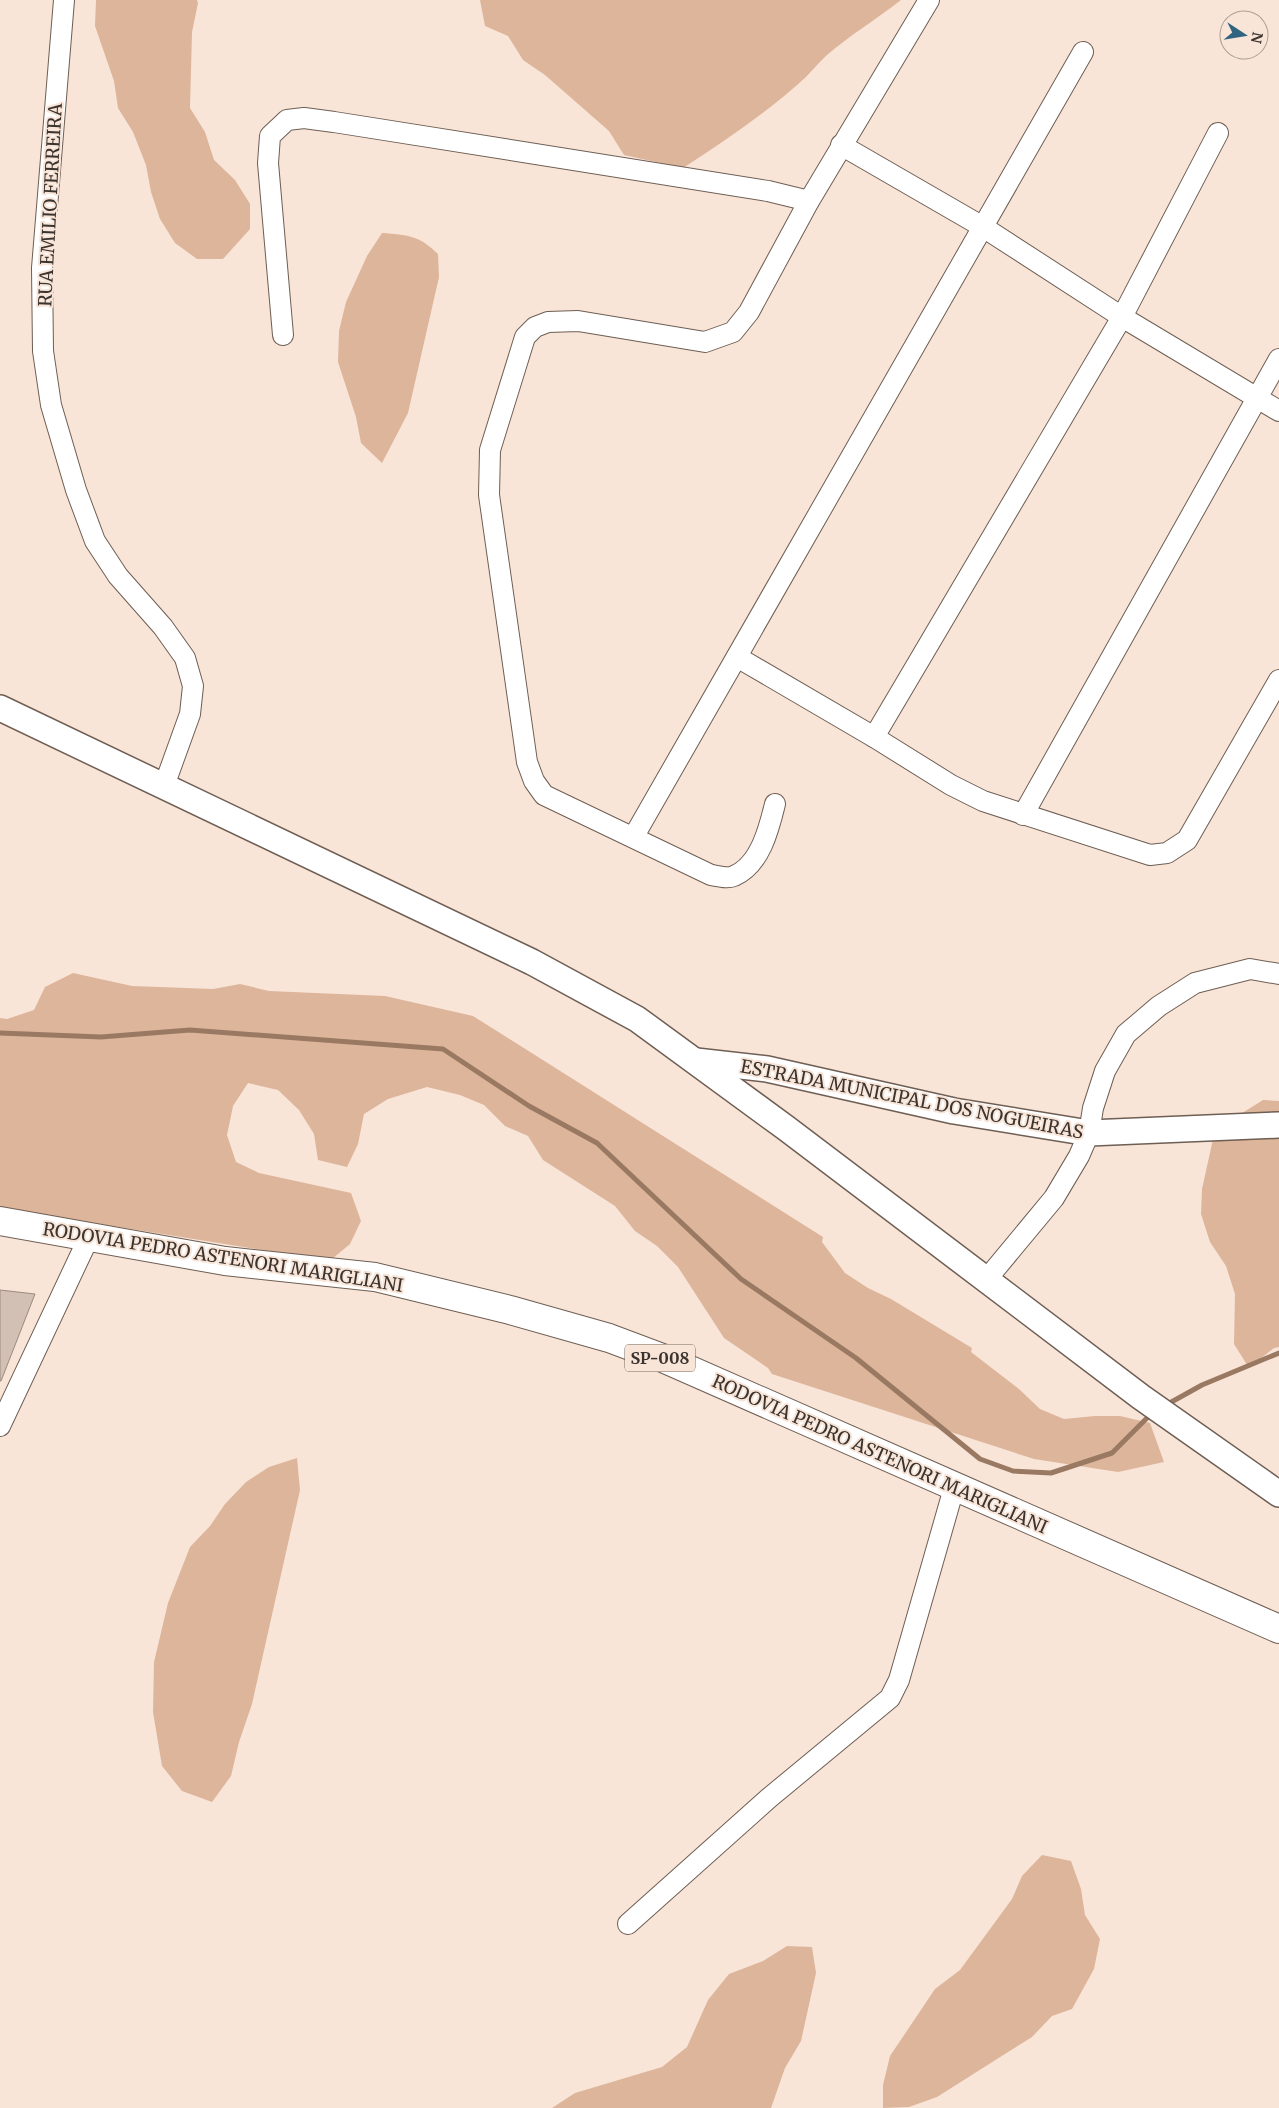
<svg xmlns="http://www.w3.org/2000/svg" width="1279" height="2108" font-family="Merriweather,serif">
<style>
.green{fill:#ddb59b}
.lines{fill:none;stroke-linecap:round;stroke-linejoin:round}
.stream{stroke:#9a7963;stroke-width:5}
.building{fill:#d3c0b4;stroke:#9c8a7f}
.minor-casing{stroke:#6e5e53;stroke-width:22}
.tertiary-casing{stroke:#6e5e53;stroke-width:28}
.primary-casing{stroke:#6e5e53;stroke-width:30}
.minor{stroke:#fff;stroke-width:20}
.tertiary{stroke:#fff;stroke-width:25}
.primary{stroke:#fff;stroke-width:28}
.labels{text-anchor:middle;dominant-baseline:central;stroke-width:4;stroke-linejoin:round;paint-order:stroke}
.shield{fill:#f8e5d8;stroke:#736861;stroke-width:1}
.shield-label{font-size:16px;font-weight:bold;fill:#3a332e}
.street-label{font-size:18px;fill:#3a332e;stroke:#f8e5d8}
</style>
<rect width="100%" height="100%" fill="#f8e5d8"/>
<g class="green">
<polygon points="96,0 197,0 198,3 192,32 190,108 205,132 214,160 235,180 250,204 250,229 223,259 197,259 175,243 160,219 151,192 146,165 133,132 118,108 114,81 95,26"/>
<path d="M480,0H901C877,19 850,35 827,55C819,62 813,70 806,77C769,111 726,140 683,168L624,155L609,131L545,75L523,60L508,36L485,26Z"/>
<path d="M382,233C407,235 419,235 438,254L439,277L408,413L382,463L361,443L356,417L338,362L339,331L346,302L367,256Z"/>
<polygon points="73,973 132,986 213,989 240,984 269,991 385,996 473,1016 823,1237 822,1242 845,1273 868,1288 891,1299 972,1348 971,1352 1019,1389 1040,1409 1064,1419 1095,1416 1120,1416 1150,1423 1164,1462 1118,1472 1034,1459 772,1374 768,1368 724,1338 678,1267 657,1246 635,1231 615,1206 543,1160 528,1136 505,1126 484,1105 460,1095 427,1087 388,1099 364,1114 358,1144 347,1167 318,1160 314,1134 299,1110 278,1090 248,1083 233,1106 227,1135 236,1162 259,1173 351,1193 361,1221 350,1244 326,1264 262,1250 0,1208 0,1018 7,1019 34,1010 45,987"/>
<polygon points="1263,1100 1279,1101 1279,1347 1274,1348 1249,1368 1234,1344 1235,1294 1226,1266 1210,1242 1201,1214 1202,1189 1215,1130"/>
<polygon points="297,1458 300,1490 252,1704 239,1742 231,1776 212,1802 182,1791 162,1766 153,1712 154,1662 168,1603 190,1547 210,1526 225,1504 246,1482 269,1467"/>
<polygon points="1042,1855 1071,1861 1081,1889 1085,1915 1100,1939 1094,1969 1072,2009 1052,2016 1032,2037 937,2097 909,2107 883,2108 883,2085 890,2056 935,1989 960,1970 1012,1899 1022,1876"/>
<polygon points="787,1946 812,1947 816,1973 801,2041 785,2068 771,2108 552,2108 575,2093 662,2067 687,2047 708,2000 729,1974 763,1961"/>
</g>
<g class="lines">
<g class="stream">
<polyline points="0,1033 101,1037 190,1030 443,1049 529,1106 597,1143 741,1279 856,1358 980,1459 1013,1471 1051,1473 1112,1453 1152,1413"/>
<polyline points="1166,1405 1202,1385 1279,1353"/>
</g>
</g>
<polygon class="building" points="0,1290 35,1294 1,1381 0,1381"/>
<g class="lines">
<g class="minor-casing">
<g id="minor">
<polyline points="64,0 42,268 43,351 51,405 76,490 95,541 118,576 163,627 185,658 193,686 190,714 164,786"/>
<polyline points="841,145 983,227 1122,317 1279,411"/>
<polyline points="283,335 268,163 270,136 287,120 304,118 334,122 768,191 809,201"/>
<polyline points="737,657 874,737 951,785 983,801 1150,855 1167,853 1187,840 1279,680"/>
<polyline points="874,737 1122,317 1218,133"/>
<path d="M775,804C769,829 760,865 734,876C728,879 718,876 711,875L544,795L534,781L527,762L489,495L490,450L525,337L535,327L548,322L578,321L705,342L733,332L749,312L809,201L929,0"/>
<polyline points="1023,815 1279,359"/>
<polyline points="634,836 1083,52"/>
<polyline points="986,1280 1054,1198 1079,1156 1089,1133 1093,1108 1105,1071 1126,1034 1159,1006 1195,983 1250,969 1279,974"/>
<polyline points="0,1426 89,1237"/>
<polyline points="628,1924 769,1798 890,1698 899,1680 954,1488"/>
</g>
</g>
<g class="tertiary-casing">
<g id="tertiary">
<polyline points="0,708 532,962 637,1019 786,1128 1141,1397 1279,1494"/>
<polyline points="696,1061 767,1069 954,1111 1089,1133 1279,1125"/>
</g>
</g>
<g class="primary-casing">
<polyline id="primary" points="0,1221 225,1261 375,1277 510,1310 609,1338 665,1359 1279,1629"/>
</g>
<use href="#minor" class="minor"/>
<use href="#tertiary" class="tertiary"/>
<use href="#primary" class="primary"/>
</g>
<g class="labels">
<rect class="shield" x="625" y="1344.5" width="70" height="27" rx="4"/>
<g class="shield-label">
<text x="660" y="1358">SP-008</text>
</g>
<g class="street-label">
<text transform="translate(50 205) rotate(-87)">RUA EMILIO FERREIRA</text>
<text transform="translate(912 1099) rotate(11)">ESTRADA MUNICIPAL DOS NOGUEIRAS</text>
<text transform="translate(223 1257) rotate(9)">RODOVIA PEDRO ASTENORI MARIGLIANI</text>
<text transform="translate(880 1454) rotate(24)">RODOVIA PEDRO ASTENORI MARIGLIANI</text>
</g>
</g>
<g transform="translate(1244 35) rotate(102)"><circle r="24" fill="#f8e5d8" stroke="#ac9e94"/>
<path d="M0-4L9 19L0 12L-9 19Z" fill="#306480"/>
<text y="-8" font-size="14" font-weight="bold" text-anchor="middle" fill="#3a332e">N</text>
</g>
</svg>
